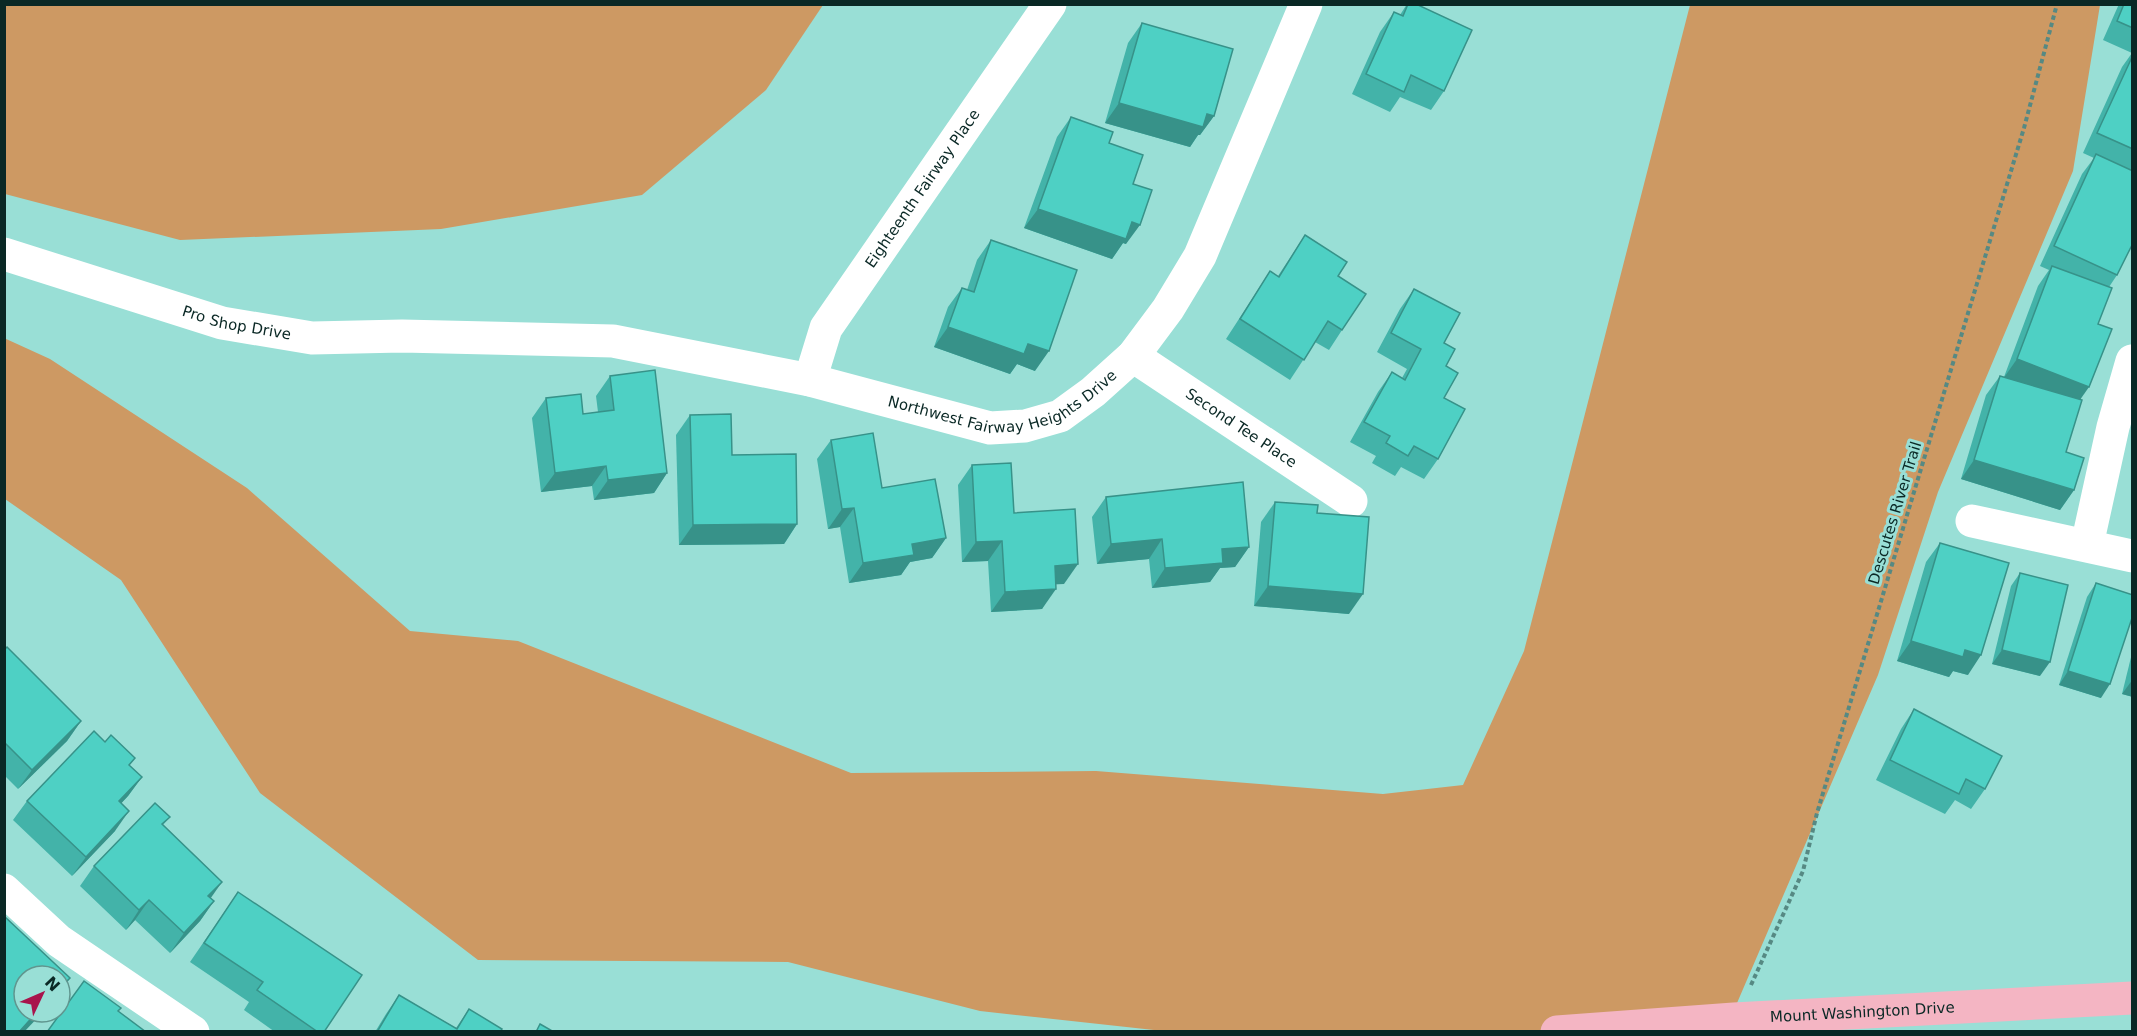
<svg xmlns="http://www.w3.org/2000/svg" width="2137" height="1036" font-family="'DejaVu Sans',sans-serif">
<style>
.grass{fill:#cd9963}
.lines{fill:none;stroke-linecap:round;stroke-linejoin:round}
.path{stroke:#568983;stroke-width:4;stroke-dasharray:4.5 3;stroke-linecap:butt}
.minor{stroke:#fff;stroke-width:33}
.major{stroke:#f4b5c3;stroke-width:33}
.wall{fill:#43b3a9}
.shaded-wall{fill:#379289}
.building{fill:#4ed0c4;stroke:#379289;stroke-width:1.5}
.labels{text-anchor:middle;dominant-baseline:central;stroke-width:6;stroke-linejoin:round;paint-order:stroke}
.street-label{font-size:15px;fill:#0a2825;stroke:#99dfd6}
</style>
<rect width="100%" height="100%" fill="#99dfd6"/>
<g class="grass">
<polygon points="4,5 5,4 823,5 766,90 642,195 441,229 180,240 5,194"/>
<polygon points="1690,5 2100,5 2073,171 1938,492 1878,675 1725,1031 1163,1031 980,1011 788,962 478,960 260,793 121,580 5,499 4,338 50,359 247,488 410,631 518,641 851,773 1096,771 1383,794 1463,785 1524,651"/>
</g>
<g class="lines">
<polyline class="path" points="1751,985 1803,871 1817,813 2024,128 2057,4"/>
<g class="minor">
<path id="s1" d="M4,254L222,323L312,338L402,336L613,341L810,380L990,428L1025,426L1060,416L1093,392L1133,356L1168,309L1200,256L1306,4"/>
<path id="s2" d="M1133,356L1351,501"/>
<path id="s3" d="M810,380L826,328L1050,4"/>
<polyline points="1972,521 2132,556"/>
<polyline points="2087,545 2113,427 2132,361"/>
<polyline points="4,890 59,941 193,1032"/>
</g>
<path class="major" id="s4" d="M1557,1032L1734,1019L2132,998"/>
</g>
<g class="wall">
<polygon points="1407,4 1416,4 1444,91 1431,110 1400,97 1390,112 1352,94 1380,32 1394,12 1400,15"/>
<polygon points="2119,4 2133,4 2133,243 2117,275 2109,287 2098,324 2080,400 2066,452 2074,490 2060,510 1961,479 1986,395 2000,376 2004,377 2038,286 2049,270 2040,266 2082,174 2094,158 2083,153 2122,67 2132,53 2103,40"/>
<polygon points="1142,23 1214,116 1200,135 1198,135 1190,147 1105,123 1128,43"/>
<polygon points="1071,117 1109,143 1133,184 1126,244 1123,243 1112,259 1024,228 1057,137"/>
<polygon points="1305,235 1338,276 1342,330 1329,350 1315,342 1290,380 1226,339 1270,271 1278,276"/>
<polygon points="991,240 1035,371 1017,364 1010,374 934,347 948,307 962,288 967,290 977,260"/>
<polygon points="1414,289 1444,343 1446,366 1444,398 1438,459 1424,479 1401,467 1395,476 1372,463 1376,456 1350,442 1378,392 1392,372 1402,378 1407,369 1377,352 1400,309"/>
<polygon points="610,376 667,473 654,493 594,500 592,486 541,492 532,418 546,398 583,414 598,412 596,396"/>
<polygon points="690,415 797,524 784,544 679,545 676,435"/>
<polygon points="831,440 882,488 946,538 932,558 910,562 901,575 849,583 840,527 828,529 817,459"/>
<polygon points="972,465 1014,513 1064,584 1056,584 1042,609 991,612 988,561 962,562 958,485"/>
<polygon points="1106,497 1249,547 1235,567 1220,568 1210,582 1152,588 1149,559 1097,564 1092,517"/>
<polygon points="1275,502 1317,513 1349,614 1254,606 1261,522"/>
<polygon points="1940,543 1968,675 1953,671 1949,677 1897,661 1926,562"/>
<polygon points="2020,573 2040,676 1992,664 2011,586"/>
<polygon points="2096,583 2101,698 2059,685 2087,597"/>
<polygon points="2133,649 2133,697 2122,694"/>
<polygon points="4,650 81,721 67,741 18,789 4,775"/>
<polygon points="1914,709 1985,789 1971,809 1955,800 1945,814 1876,780 1901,729"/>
<polygon points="130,766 142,777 128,796 121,803 115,831 72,876 13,820 27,801"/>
<polygon points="170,817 163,825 211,898 214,901 200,921 170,953 135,920 126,930 80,886 94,866"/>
<polygon points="238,892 324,1032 275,1032 244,1010 249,1002 190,962"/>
<polygon points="399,995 456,1028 469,1009 500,1032 375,1032 386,1014"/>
</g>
<g class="shaded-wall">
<polygon points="1119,103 1207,114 1214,116 1200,135 1198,135 1190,147 1105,123"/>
<polygon points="1038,209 1132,222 1140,225 1126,244 1123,243 1112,259 1024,228"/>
<polygon points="948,327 1028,344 1049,351 1035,371 1017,364 1010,374 934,347"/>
<polygon points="2017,359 2089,387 2075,407 2003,379"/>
<polygon points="1974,460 2074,490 2060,510 1961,479"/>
<polygon points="606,466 592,486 541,492 555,473"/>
<polygon points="667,473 654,493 594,500 608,480"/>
<polygon points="854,508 840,527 828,529 842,509"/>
<polygon points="797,524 784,544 679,545 693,525"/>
<polygon points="946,538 932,558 910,562 901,575 849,583 863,563 912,544"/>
<polygon points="1162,539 1149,559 1097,564 1111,544"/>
<polygon points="1002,541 988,561 962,562 976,542"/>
<polygon points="1249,547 1235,567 1220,568 1210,582 1152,588 1165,568 1222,549"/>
<polygon points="1078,564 1064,584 1041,585 1055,566"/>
<polygon points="1268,586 1363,594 1349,614 1254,606"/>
<polygon points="1056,589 1042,609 991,612 1005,592"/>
<polygon points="1911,641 1965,650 1981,655 1968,675 1953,671 1949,677 1897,661"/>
<polygon points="2002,650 2050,662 2040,676 1992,664"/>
<polygon points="2068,671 2110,684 2101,698 2059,685"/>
<polygon points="2133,679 2133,697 2122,694"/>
<polygon points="81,721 67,741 18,789 32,770"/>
<polygon points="142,777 128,796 105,821 119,801"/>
<polygon points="129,811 115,831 72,876 86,857"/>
<polygon points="222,882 208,902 208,896"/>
<polygon points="149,900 135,920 126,930 139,910"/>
<polygon points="214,901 200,921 170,953 184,933"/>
<polygon points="70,978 60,992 60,988"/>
<polygon points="37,1012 43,1012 24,1032 19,1032"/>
</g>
<g class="building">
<polygon points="1408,4 1416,4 1472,30 1444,91 1411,75 1404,92 1366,74 1394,12 1403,16"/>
<polygon points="2124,4 2133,4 2133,28 2117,21"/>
<polygon points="1142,23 1233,49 1214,116 1207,114 1203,127 1119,103"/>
<polygon points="2133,55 2133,149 2097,133"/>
<polygon points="1071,117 1113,132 1109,143 1143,155 1133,184 1152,190 1140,225 1132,222 1126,239 1038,209"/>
<polygon points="2096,154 2133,171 2133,243 2117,275 2054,246"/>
<polygon points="1305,235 1347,262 1338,276 1366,294 1342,330 1328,321 1304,360 1240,319 1270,271 1279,277"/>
<polygon points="991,240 1077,270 1049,351 1028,344 1024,354 948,327 962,288 974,292"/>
<polygon points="2052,266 2112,288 2098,324 2112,329 2089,387 2017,359"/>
<polygon points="1414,289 1460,313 1444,343 1455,349 1446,366 1458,373 1444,398 1465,409 1438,459 1414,446 1408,456 1386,443 1390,436 1364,422 1392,372 1405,380 1421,349 1391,333"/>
<polygon points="655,370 667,473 608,480 606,466 555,473 546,398 581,394 583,414 614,410 610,376"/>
<polygon points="2000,376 2082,400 2066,452 2084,458 2074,490 1974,460"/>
<polygon points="731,414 732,455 796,454 797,524 693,525 690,415"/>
<polygon points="873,433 882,488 935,479 946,538 912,544 914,555 863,563 854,508 842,509 831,440"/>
<polygon points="1011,463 1014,513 1075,509 1078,564 1055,566 1056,589 1005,592 1002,541 976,542 972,465"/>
<polygon points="1243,482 1249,547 1222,549 1223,563 1165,568 1162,539 1111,544 1106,497"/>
<polygon points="1275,502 1318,505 1317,513 1369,517 1363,594 1268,586"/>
<polygon points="1940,543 2009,563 1981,655 1965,650 1963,657 1911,641"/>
<polygon points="2020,573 2068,585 2050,662 2002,650"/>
<polygon points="2096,583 2133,595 2133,615 2110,684 2068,671"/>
<polygon points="7,647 81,721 32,770 4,742 4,650"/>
<polygon points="1914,709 2002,756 1985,789 1966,779 1959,794 1890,760"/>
<polygon points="94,731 105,742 111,735 135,758 129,765 142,777 119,801 129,811 86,857 27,801"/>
<polygon points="155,803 170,817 162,824 222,882 208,896 214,901 184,933 149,900 139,910 94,866"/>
<polygon points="238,892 362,975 324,1032 318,1032 257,990 263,982 204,943"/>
<polygon points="4,916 70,978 60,988 60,976 24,976 24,1012 37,1012 19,1032 4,1032"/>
<polygon points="84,981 121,1008 118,1011 146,1032 47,1032"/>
<polygon points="399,995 457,1029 469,1009 502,1029 500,1032 377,1032"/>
<polygon points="540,1024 554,1032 536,1032"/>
</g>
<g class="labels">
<g class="street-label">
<text stroke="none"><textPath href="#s3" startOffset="224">Eighteenth Fairway Place</textPath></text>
<text stroke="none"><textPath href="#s1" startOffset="243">Pro Shop Drive</textPath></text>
<text stroke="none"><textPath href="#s1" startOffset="1026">Northwest Fairway Heights Drive</textPath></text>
<text stroke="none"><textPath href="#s2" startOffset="130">Second Tee Place</textPath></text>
<text transform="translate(1895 513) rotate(-73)">Descutes River Trail</text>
<text stroke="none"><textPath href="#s4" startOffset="306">Mount Washington Drive</textPath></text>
</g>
</g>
<rect width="2137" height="1036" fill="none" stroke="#0a2825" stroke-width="12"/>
<g transform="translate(42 994) rotate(46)"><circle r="28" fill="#99dfd6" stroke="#60968f" stroke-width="1.5"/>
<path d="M0-4.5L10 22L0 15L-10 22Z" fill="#a8144c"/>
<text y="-9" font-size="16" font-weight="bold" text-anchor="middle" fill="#0a2825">N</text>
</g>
</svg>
